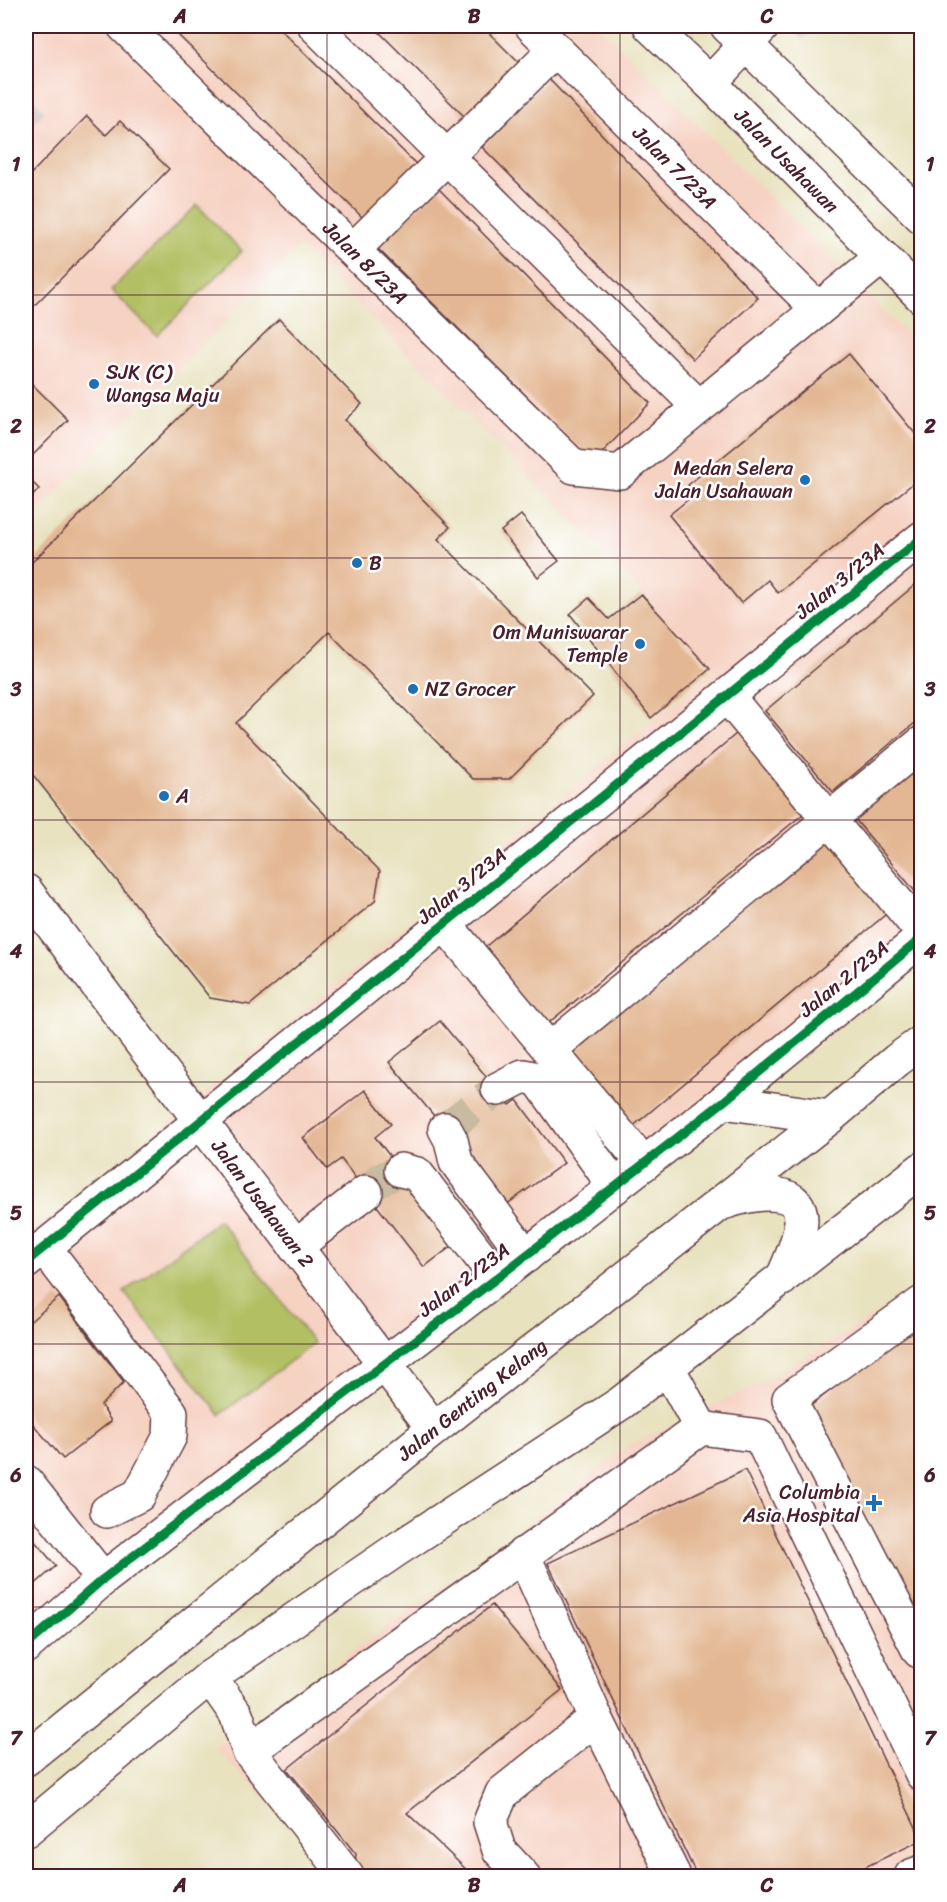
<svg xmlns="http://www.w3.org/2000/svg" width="947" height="1902" font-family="Sriracha,sans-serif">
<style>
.built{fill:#f6d2c3}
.industrial{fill:#d1bfbd}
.green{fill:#b2c063;stroke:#7e7047;stroke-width:1.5}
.building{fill:#e3b793}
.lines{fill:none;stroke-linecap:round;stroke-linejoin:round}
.minor-tunnel{stroke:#c8bba1;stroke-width:33;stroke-dasharray:33 16;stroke-linecap:butt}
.minor-casing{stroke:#623c41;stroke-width:36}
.major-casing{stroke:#623c41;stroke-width:36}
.minor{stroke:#fff;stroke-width:33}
.major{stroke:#fff;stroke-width:33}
.cycleway-casing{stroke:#fff;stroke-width:13}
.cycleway{stroke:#00873e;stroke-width:9}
.grid{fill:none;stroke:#4a1f2b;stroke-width:1.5;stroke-opacity:0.55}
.poi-dot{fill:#1f6fb2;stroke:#fff;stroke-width:2}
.labels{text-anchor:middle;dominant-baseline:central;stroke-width:5;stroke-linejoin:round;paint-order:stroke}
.street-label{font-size:20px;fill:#4a1f2b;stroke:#fff}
.poi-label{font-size:20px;fill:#4a1f2b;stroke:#fff;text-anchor:start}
.neatline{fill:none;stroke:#4a1f2b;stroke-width:2}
.grid-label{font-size:20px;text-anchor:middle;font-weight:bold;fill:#4a1f2b}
</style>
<rect width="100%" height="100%" fill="#fff"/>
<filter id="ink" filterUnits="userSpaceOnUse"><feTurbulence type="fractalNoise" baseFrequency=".0167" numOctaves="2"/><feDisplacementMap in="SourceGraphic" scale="12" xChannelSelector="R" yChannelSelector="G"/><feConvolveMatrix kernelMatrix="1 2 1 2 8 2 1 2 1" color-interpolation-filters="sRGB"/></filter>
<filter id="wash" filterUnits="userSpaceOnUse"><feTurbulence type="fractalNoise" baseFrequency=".008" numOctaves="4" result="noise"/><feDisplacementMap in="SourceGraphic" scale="24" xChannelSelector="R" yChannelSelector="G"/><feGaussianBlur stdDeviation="1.35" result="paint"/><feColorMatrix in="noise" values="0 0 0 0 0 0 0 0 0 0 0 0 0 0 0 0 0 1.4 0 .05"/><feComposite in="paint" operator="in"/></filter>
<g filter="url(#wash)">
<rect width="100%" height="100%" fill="#e8e2bf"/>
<g class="built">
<polygon points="26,26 599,26 921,348 921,964 113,1590 26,1666 26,1240 251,1055 713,670 596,544 300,246 26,522 26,131 44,111 26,92"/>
<polygon points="921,1287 921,1876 343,1876 215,1749 491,1553 627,1446 763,1382"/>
</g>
<g class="industrial">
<polygon points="785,26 823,26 802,39"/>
<polygon points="26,92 45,111 26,131"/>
</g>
<g class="green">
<polygon points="197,205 242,251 157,336 111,290"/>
<polygon points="219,1220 314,1343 220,1415 124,1292"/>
</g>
<g id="blocks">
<g class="building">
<polygon points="169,26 277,26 417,165 363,218"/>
<polygon points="373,26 482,26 519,63 465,117"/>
<polygon points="548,78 758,298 693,359 482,147"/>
<polygon points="87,116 106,135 120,121 169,169 26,314 26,179"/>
<polygon points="439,189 650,403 593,462 375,246"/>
<polygon points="279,319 362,404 345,420 450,527 438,539 593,696 509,779 473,779 329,632 236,723 380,871 375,901 250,1005 210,998 26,766 26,568"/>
<polygon points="849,354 922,442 922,476 778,593 768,580 741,603 669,515 695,494 688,485"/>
<polygon points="26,378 68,420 26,462"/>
<polygon points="26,476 39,489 26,503"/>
<polygon points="521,515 559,561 538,577 501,531"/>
<polygon points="922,579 922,717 833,792 765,711"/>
<polygon points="641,594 710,669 651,718 570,614 589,598 609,619"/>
<polygon points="743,728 808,810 541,1029 478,953"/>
<polygon points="922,762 922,892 918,895 854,818"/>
<polygon points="826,835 891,910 625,1133 561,1057"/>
<polygon points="440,1021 510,1105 517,1100 564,1163 503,1207 445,1129 389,1062"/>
<polygon points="365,1090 391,1124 375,1137 457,1242 424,1267 341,1159 327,1169 303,1138"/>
<polygon points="59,1297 124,1382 101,1405 111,1421 63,1459 26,1416 26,1325"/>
<polygon points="922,1319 922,1636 804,1411"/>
<polygon points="745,1470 922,1840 846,1876 697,1876 548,1563"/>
<polygon points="26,1531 56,1566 26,1592"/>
<polygon points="492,1605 562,1690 407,1813 473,1876 367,1876 355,1866 356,1854 287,1769"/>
</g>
</g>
</g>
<g filter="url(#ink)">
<use href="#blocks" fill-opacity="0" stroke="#623c41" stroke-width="1.5"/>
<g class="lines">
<g class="minor-tunnel">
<polyline points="445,1129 498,1089"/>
<polyline points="366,1192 380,1180 401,1170"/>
</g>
<g class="minor-casing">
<g id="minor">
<path id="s1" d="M124,26L574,467L620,472L882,257"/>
<polyline points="315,26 699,407"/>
<path id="s2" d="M532,26L818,309"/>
<path id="s3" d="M650,26L710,83L922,297"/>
<polyline points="727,26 922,217"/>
<polyline points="710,83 763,26"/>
<polyline points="353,250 556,49"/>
<polyline points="727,696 922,932"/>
<path id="s4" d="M26,891L434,1429"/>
<polyline points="444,923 644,1164"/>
<polyline points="549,1050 922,743"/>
<polyline points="498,1089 523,1076 538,1079 615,1187"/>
<polyline points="445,1129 451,1140 456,1162 526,1256"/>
<polyline points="401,1170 417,1174 497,1278"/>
<polyline points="44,1247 171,1413 170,1436 139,1495 107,1511"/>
<polyline points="295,1247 366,1192"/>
<polyline points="26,1262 922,538"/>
<polyline points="922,1303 789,1399 919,1651 922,1652"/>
<polyline points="668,1368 701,1428"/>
<polyline points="26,1482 103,1579"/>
<polyline points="523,1554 596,1718 674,1876"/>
<polyline points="26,1646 103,1579 497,1278 723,1102 922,938"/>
<polyline points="210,1677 236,1714 249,1751 701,1428 760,1436 922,1774"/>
<polyline points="249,1751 347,1876"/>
<polyline points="523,1876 499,1850 490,1822 502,1793 596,1718"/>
<polyline points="911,1876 922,1872"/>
</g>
</g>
<g class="major-casing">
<g id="major">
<polyline points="723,1102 830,1117"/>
<path d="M726,1202C753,1193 809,1182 800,1229C797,1247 789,1263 782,1279"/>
<path id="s5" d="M26,1759L434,1429L830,1117L897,1060L922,1042"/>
<polyline points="26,1830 210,1677 396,1550 621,1403 922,1169"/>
</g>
</g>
<use href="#minor" class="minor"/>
<use href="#major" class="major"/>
<g class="cycleway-casing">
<g id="cycleway">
<polyline points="26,1262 922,538"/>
<polyline points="26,1646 103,1579 497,1278 723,1102 922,938"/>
</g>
</g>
<use href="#cycleway" class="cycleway"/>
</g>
</g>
<path class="grid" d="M327,26V1876M620,26V1876M26,295H922M26,558H922M26,820H922M26,1082H922M26,1344H922M26,1607H922"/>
<g class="poi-dot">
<circle cx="94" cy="384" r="6"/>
<circle cx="805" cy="480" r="6"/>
<circle cx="357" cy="563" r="6"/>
<circle cx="640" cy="644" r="6"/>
<circle cx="413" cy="689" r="6"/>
<circle cx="164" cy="796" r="6"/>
<path d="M871 1494h6v6h6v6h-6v6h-6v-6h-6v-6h6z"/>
</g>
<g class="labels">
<g class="street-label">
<text stroke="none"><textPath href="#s3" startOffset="192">Jalan Usahawan</textPath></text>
<text stroke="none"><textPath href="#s2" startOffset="201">Jalan 7/23A</textPath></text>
<text stroke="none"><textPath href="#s1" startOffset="338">Jalan 8/23A</textPath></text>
<text transform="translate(840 581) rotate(-39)">Jalan 3/23A</text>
<text transform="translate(462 886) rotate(-39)">Jalan 3/23A</text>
<text transform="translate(844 979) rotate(-39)">Jalan 2/23A</text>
<text stroke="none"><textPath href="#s4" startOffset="392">Jalan Usahawan 2</textPath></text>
<text transform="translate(464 1280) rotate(-37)">Jalan 2/23A</text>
<text stroke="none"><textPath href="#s5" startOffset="573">Jalan Genting Kelang</textPath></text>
</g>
<g class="poi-label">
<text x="106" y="372">SJK (C)<tspan x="106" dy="23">Wangsa Maju</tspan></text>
<text x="793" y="468" text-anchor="end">Medan Selera<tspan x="793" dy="23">Jalan Usahawan</tspan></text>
<text x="369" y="563">B</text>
<text x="628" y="632" text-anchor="end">Om Muniswarar<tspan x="628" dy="23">Temple</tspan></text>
<text x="425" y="689">NZ Grocer</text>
<text x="176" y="796">A</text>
<text x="860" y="1492" text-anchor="end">Columbia<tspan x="860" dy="23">Asia Hospital</tspan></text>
</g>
</g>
<rect width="947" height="1902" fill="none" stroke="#fff" stroke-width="66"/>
<rect x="33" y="33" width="881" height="1836" class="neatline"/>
<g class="grid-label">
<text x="180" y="23">A</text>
<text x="474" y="23">B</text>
<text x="767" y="23">C</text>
<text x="16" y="171">1</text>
<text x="930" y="171">1</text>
<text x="16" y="433">2</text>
<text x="930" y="433">2</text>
<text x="16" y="696">3</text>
<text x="930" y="696">3</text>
<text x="16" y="958">4</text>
<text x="930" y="958">4</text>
<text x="16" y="1220">5</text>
<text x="930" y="1220">5</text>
<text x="16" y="1482">6</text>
<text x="930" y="1482">6</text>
<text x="16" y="1745">7</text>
<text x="930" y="1745">7</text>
<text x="180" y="1892">A</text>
<text x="474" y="1892">B</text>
<text x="767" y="1892">C</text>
</g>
</svg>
